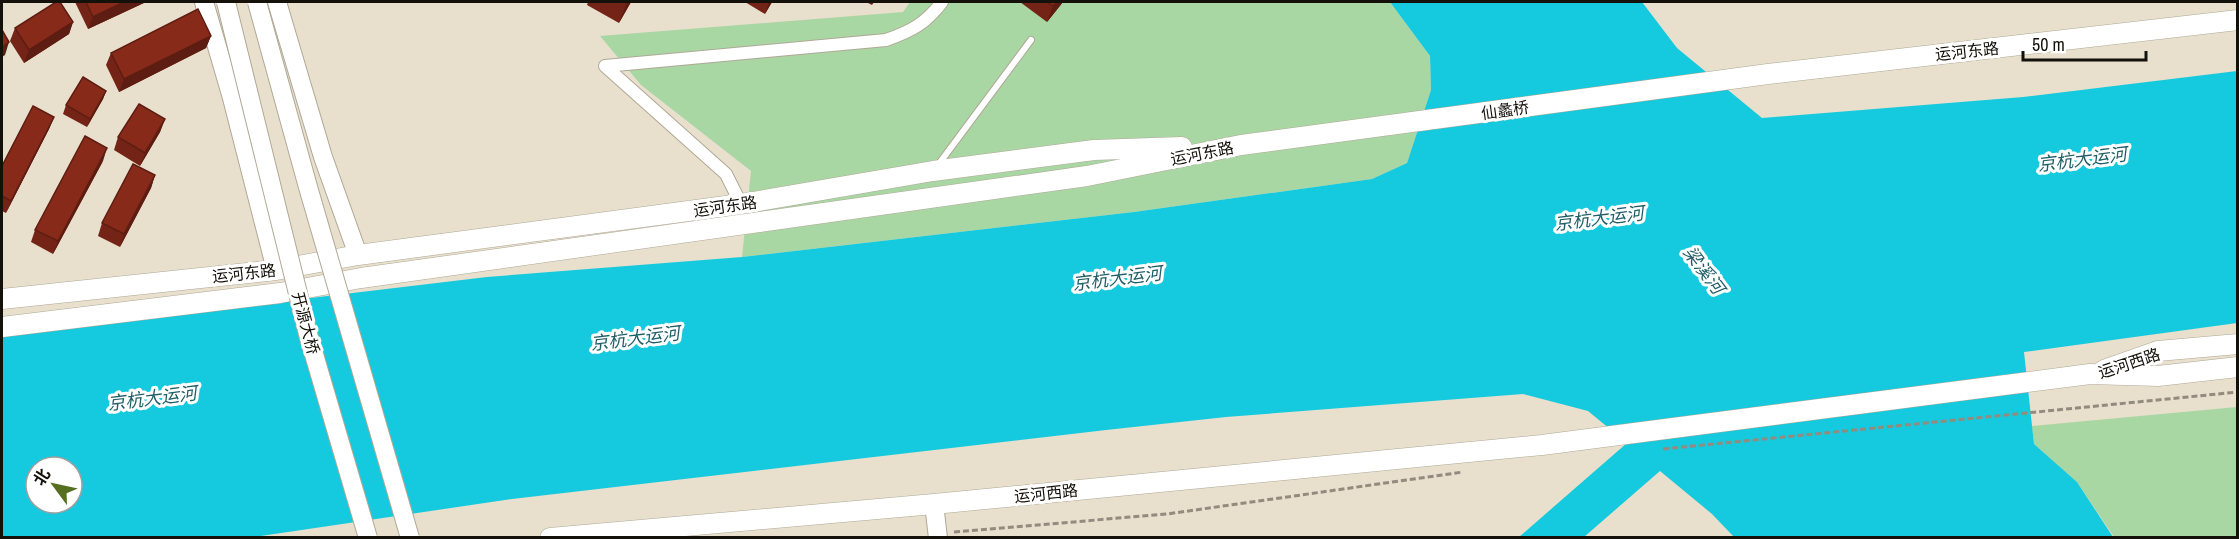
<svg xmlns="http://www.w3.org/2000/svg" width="2239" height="539" font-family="'Archivo Narrow','Noto Sans SC',sans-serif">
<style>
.green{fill:#a9d7a4}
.water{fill:#15cade;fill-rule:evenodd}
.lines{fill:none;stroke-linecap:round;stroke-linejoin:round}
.lane-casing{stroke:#b0a896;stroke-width:8}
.street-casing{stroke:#b0a896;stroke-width:14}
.secondary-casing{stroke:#b0a896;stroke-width:20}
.primary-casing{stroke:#b0a896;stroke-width:21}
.path{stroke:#928b7e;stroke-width:3;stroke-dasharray:6 3;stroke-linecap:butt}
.lane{stroke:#fff;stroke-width:6}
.street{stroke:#fff;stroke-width:12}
.secondary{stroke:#fff;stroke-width:18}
.primary{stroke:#fff;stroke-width:20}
.secondary-bridge-casing{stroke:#b0a896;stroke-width:20;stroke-linecap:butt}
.secondary-bridge{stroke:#fff;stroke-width:18}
.wall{fill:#742416}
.shaded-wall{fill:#5e1d12}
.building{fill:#872a19;stroke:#5e1d12;stroke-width:1.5}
.labels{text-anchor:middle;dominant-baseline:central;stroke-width:6;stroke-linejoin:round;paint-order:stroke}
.street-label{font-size:16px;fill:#14100a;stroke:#fff}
.water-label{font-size:18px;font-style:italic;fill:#1f5e66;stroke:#fff}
</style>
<rect width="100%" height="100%" fill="#e8dfcc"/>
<g class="green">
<polygon points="910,2 1390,2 1430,56 1431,90 1407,163 1372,179 1134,212 742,257 751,171 641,85 600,36 903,12"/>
<polygon points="2237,407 2237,537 2114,537 2077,482 2034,444 2032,426"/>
</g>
<path class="water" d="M1390,2H1642L1677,48L1762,118L2023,97L2237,71V323L2024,352L2034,444L2077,482L2113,537H1734L1712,514L1660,471L1584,537H1519L1627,443L1588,411L1523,394L1226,417L1106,430L512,499L254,537L2,538V335L487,277L742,257L1134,212L1372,179L1407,163L1431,90L1430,56ZM36,467H72V503H36Z"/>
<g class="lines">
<g class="lane-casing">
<polyline id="lane" points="938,165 1031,40"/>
</g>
<g class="street-casing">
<path id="street" d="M741,204L726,174L605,66L886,40C912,31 926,23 942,2"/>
</g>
<g class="secondary-casing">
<g id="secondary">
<polyline points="204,2 232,98 276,270"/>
<polyline points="277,2 323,157 358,255"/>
<polyline points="934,504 938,538"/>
</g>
</g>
<g class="primary-casing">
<g id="primary">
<polyline points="2,299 276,270 358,255 741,204 933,171 1094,150 1182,147"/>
<polyline points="2,327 280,293 361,278 1087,176 1241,145 1768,74 2238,20"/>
<polyline points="2104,370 2158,351 2238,344"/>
<polyline points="550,538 934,504 1542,445 2090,374 2158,376 2238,367"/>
</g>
</g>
<g class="path">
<polyline points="1663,449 2238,392"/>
<polyline points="954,532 1167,514 1463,472"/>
</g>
<use href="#lane" class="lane"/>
<use href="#street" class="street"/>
<use href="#secondary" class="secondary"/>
<use href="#primary" class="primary"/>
<g class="secondary-bridge-casing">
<g id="secondary-bridge">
<polyline points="226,2 308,334 368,538"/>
<polyline points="257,2 308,187 410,538"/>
</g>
</g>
<use href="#secondary-bridge" class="secondary-bridge"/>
</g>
<g class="wall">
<polygon points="75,2 146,2 88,29"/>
<polygon points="588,2 631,2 619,23 587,5"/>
<polygon points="745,2 772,2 765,14"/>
<polygon points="866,2 874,2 872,5"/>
<polygon points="1020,2 1063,2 1047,22"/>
<polygon points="73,22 69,34 24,63 10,41 15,28"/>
<polygon points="211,36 206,48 119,92 106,65 111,53"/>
<polygon points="106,91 103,99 87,127 63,114 66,105"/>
<polygon points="54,117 49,129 6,213 2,211 2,166"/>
<polygon points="165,119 160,132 140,166 114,150 118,137"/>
<polygon points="103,161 53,254 31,242 35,230"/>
<polygon points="155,175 151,188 120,247 98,236 102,223"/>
</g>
<g class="shaded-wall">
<polygon points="124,2 146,2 88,29 93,17"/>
<polygon points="627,2 631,2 619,23"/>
<polygon points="769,2 772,2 765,14"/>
<polygon points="1057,2 1063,2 1047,22 1053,6"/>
<polygon points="73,22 69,34 24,63 29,50"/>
<polygon points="211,36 206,48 119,92 124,79"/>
<polygon points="9,42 5,55 2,57 2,47"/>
<polygon points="106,91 103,99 87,127 90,119"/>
<polygon points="54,117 49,129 6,213 11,201"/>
<polygon points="165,119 160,132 140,166 145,153"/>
<polygon points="107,148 103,161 53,254 58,241"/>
<polygon points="155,175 151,188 120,247 124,234"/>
</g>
<g class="building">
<polygon points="56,2 60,2 73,22 29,50 15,28"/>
<polygon points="86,2 124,2 93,17"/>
<polygon points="1047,2 1057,2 1053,6"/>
<polygon points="198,9 211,36 124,79 111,53"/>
<polygon points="2,30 9,42 2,47"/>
<polygon points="83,77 106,91 90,119 66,105"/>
<polygon points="139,104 165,119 145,153 118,137"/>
<polygon points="33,106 54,117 11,201 2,196 2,166"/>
<polygon points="85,136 107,148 58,241 35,230"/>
<polygon points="133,164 155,175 124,234 102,223"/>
</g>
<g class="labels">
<g class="street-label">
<text transform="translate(1967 51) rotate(-6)">运河东路</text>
<text transform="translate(1505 110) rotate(-8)">仙蠡桥</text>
<text transform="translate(1202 153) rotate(-11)">运河东路</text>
<text transform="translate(725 206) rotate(-8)">运河东路</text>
<text transform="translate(244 273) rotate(-6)">运河东路</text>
<text transform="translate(306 323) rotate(75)">开源大桥</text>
<text transform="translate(2129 363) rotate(-18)">运河西路</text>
<text transform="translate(1046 493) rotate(-6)">运河西路</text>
</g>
<g class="water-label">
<text transform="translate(2082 159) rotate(-7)">京杭大运河</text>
<text transform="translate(1599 218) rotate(-7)">京杭大运河</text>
<text transform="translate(1704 270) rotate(53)">梁溪河</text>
<text transform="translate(1117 278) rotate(-7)">京杭大运河</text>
<text transform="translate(635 338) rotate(-7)">京杭大运河</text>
<text transform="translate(152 398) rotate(-7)">京杭大运河</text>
</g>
</g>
<rect width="2239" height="539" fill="none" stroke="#14100a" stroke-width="6"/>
<g transform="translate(54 485) rotate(303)"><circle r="28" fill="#ffffff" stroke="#a19f9d" stroke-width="1.5"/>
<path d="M0-4.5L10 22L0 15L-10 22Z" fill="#556e1f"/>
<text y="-9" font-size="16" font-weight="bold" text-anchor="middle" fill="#14100a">北</text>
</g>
<path d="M2023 51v9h123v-9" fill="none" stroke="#14100a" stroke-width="3"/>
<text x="2032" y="51" font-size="18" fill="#14100a" stroke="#ffffff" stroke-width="4.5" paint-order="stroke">50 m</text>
</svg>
